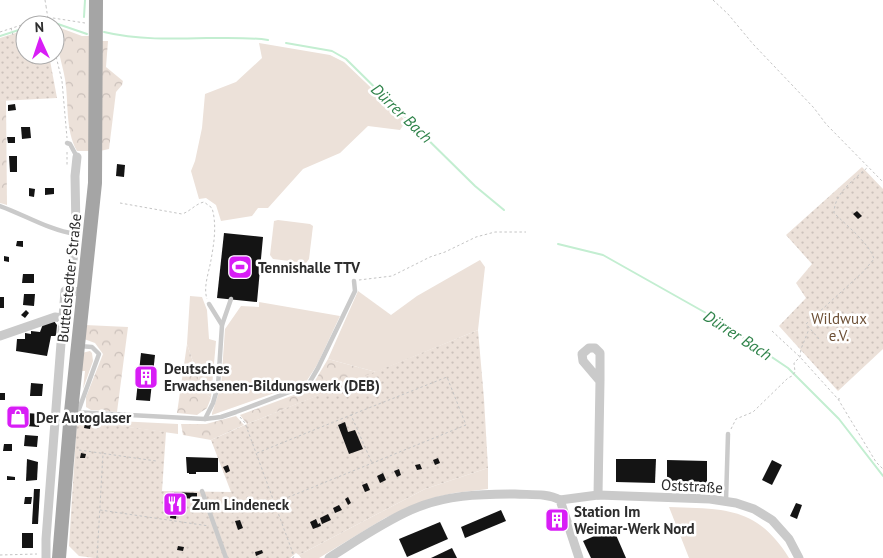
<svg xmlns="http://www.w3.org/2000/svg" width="883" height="558" font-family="'PT Sans',sans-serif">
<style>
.grass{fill:#ece1d9}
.forest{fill:url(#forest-crowns)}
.garden{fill:url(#garden-dots)}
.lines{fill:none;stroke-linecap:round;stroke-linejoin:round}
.stream{stroke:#c3eed1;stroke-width:2}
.building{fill:#141414}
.path{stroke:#c4c4c4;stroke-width:1;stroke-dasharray:2.5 2.5;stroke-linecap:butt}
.service{stroke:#cacaca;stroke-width:4.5}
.minor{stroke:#cacaca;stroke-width:9}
.primary{stroke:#a5a5a5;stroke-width:14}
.path-bridge{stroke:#c4c4c4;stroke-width:1;stroke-dasharray:2.5 2.5;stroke-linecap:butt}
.labels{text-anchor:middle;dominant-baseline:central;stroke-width:5;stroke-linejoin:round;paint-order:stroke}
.poi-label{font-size:15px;font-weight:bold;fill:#2d2d2d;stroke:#fff;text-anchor:start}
.street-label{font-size:15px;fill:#2d2d2d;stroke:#fff}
.park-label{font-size:15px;fill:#6d5036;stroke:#fff}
.water-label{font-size:16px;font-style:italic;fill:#2f834a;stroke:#fff}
</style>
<defs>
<pattern id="forest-crowns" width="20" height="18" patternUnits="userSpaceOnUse" patternTransform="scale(1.25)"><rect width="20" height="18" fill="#ece1d9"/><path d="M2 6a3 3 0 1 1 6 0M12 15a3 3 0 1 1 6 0" fill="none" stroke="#cbc1bb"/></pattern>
<pattern id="garden-dots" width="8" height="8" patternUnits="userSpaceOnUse" patternTransform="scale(1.25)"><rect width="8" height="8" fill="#ece1d9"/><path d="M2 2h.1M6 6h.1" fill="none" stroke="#cbc1bb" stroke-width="1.8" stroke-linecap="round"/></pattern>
</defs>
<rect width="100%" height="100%" fill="#fff"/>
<g class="grass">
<polygon points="259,43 330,55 344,62 406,121 400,130 368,126 340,153 303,169 268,208 258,208 252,216 221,221 216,205 206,198 199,199 191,171 195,161 202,128 205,94 236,82 262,58"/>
<polygon points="278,220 310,224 313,226 309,259 306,263 273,259 270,255 274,221"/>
<polygon points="480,260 485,267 478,330 376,372 328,359 358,291 391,315 417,296"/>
<polygon points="190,296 202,297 207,310 209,339 216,341 211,398 203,391 187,344"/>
<polygon points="259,302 340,316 317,365 306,382 212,415 212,413 221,386 225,329 241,306 259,307"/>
<polygon points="90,351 92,353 93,361 83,389 85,371 82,371 82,353"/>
<polygon points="77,419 178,424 178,434 77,420"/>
<polygon points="488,468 488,489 454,493 433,498 385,518 319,558 301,558 299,555 425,489"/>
<path d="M669,507C723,509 757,506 789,558H689Z"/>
</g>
<g class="forest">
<path d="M55,26L82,36H89L90,151H77C65,130 69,103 65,79C62,61 55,44 55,26Z"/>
<polygon points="100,41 108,41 106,67 123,81 122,85 116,92 109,149 100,151"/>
<polygon points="6,100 7,205 0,203 0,101"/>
<polygon points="85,325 128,327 117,412 91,410 86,407 86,397 103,354 95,343 84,339"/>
<polygon points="187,344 203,391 211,398 207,408 197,415 177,413"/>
<polygon points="328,359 376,372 247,424 240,415 310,389"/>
<polygon points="236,416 244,425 211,440 183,435 181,424 206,424"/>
</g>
<g class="garden">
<polygon points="25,30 25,55 49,55 57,98 0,101 0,38"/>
<polygon points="862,167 883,189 883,349 838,391 779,326 806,298 796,283 812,264 786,235"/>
<polygon points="478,330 484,399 488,468 425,489 299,555 296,553 290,558 94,558 79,556 69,546 77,420 166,432 162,491 231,492 211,440 247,424"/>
</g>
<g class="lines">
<g class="stream">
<polyline points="84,17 85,0"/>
<polyline points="37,25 52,22 87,34"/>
<path d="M104,32C137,40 172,39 207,38C228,38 248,37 268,40"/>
<polyline points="0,36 25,28"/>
<polyline points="286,43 332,51 346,59 475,186 504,210"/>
<polyline points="558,244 603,255 706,313 788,368 839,419 883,476"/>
</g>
</g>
<g class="building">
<polygon points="15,104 16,110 8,111 8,105"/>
<polygon points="21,127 30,127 31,138 22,139"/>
<polygon points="7,137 15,137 15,143 8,143"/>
<polygon points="9,156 17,156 17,172 10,172"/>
<polygon points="117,164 125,165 124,177 116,176"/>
<polygon points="29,188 35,189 34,197 29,196"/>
<polygon points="45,188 54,188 54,194 45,195"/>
<polygon points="857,211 862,216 858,219 853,214"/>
<polygon points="224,233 263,237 257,302 217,298"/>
<polygon points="17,241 23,241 23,247 16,246"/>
<polygon points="4,256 9,257 9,262 4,261"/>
<polygon points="23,274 34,274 34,283 22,283"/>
<polygon points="24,294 35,294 34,306 23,305"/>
<rect x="0" y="297" width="4" height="11"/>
<polygon points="26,310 29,313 25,318 21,315"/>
<polygon points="54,321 57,325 56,336 51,336 47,356 16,351 17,339 25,339 25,333 31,334 31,331 40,332 43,324"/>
<polygon points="141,353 155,355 150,401 136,400"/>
<polygon points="31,383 43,384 42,396 30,396"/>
<rect x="0" y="393" width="5" height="7"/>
<polygon points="13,412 40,414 39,427 12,425"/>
<polygon points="345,422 348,432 355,430 363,449 349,454 338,425"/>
<polygon points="85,423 91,424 90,429 84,428"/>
<polygon points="25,435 38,436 37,447 24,446"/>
<polygon points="4,444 12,444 12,451 3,451"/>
<polygon points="81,453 86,454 85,458 80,458"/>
<polygon points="186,457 218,458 218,472 196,472 196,474 189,474 189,473 187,473"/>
<polygon points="438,458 440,463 435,465 433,460"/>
<polygon points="27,459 38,462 37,480 26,481"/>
<polygon points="616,459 656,459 655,483 616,482"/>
<polygon points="667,460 707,461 707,484 667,483"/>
<polygon points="772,460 782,465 772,485 762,480"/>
<polygon points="420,464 422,469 417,470 415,465"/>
<polygon points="228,465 230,471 226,473 223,467"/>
<polygon points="399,469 401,475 397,477 394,471"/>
<polygon points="383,473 386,480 380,483 377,476"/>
<polygon points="7,476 15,477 15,480 7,480"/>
<polygon points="367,483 370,490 365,492 362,485"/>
<polygon points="34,489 40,489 38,524 32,524"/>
<polygon points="174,492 197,493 197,499 182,498 181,501 178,500 176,519 170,518"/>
<polygon points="25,497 32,497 31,504 24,504"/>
<polygon points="348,497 351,503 348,505 345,499"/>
<polygon points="241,500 243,505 238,507 236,501"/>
<polygon points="796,503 802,505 797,519 790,516"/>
<polygon points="339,505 342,510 335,513 333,508"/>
<polygon points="501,510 506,521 465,538 461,527"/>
<polygon points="328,514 331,520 322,524 320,518"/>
<polygon points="316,519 318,524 320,523 321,526 313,529 310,522"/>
<polygon points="240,520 243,528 238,530 235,521"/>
<polygon points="440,522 448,539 407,557 399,539"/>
<polygon points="613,528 626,558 591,558 583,541"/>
<rect x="22" y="533" width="11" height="15"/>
<polygon points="178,546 184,547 183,551 177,550"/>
<polygon points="452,548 457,558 431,558"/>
<polygon points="262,550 263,553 256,556 255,552"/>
</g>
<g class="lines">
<g class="path">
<polyline points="45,0 46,6"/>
<polyline points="713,0 728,14 753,44 814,108 826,124 883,182"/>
<polyline points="11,28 13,35"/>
<polyline points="0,32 40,19 53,18 85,23"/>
<polyline points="55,52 62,81 67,138"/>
<polyline points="67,152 67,166"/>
<path d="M120,203L182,214C191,211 195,204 204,202L212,208C217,225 214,243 211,260C209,272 203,287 207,299"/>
<polyline points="359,280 392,276 430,257 445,252 476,237 495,232 526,232"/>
<polyline points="772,331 800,357 837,398 840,399"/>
<path d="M819,339L806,324L863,272L874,259C870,244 845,224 834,213C834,193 855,179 868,167"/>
<polyline points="838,399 876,462 883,469"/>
<polyline points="240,417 245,423 291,548 294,557 292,558"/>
<polyline points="731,429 736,419 753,412 788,378 792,376 795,372 794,363 800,357 801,349 809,329"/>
<polyline points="79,450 156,461"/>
<polyline points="257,453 351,415 372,463"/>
<polyline points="274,503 466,425 447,377 351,415"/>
<polyline points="100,510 209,526"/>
<polyline points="0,555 37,554"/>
<polyline points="97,558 103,454"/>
</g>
<g class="service">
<polyline points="67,143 70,144 77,157"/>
<path d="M0,206C25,215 49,230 75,234"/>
<polyline points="222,325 231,299"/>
<polyline points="73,412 205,419 221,417 236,412 308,385 318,368 355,291 354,281"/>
<polyline points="78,412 99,354 92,347 79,346"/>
<polyline points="205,419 213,403 218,386 222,325 209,304"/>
<polyline points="202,491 226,558"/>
<polyline points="726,501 728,434"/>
</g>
<g class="minor">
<polyline points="70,291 76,230 75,176 77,157"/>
<polyline points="0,336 55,317 62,318"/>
<polyline points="598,495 600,381 583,361 582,354 589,348 595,348 600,353 600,381"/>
<polyline points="560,500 598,495 710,499 736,503 754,509 772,520 789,539 799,558"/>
<polyline points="46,558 46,539 65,291 84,292"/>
<path d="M329,558C356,541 382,523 411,510C444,495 480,494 515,494C530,495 547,493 560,500L579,558"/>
</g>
<polyline class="primary" points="59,558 71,412 95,183 96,0"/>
<polyline class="path-bridge" points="46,6 49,25"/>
</g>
<defs>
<g id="stadium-square" transform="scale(1.25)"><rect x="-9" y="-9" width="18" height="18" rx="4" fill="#d81df6" stroke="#fff"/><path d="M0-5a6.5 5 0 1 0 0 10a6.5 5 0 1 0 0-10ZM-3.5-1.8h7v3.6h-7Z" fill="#fff"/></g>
<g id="building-square" transform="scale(1.25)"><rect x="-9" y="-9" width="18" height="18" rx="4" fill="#d81df6" stroke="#fff"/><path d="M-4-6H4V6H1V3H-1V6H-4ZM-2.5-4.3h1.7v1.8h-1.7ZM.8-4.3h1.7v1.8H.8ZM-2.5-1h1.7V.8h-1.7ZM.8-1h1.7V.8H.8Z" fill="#fff"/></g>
<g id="shop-square" transform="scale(1.25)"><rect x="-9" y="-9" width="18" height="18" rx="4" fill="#d81df6" stroke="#fff"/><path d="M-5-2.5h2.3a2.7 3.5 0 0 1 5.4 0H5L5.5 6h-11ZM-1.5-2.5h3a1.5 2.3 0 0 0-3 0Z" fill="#fff"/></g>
<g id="restaurant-square" transform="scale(1.25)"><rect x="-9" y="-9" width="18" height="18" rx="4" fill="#d81df6" stroke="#fff"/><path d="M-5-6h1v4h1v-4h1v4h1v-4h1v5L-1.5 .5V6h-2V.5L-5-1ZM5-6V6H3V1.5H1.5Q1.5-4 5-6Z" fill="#fff"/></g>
</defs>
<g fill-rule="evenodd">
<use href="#stadium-square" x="240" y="267"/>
<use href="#building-square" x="146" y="377"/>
<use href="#shop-square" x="18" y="417"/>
<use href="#restaurant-square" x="175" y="504"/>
<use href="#building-square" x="557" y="520"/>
</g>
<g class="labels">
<g class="poi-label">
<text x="258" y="267">Tennishalle TTV</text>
<text x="164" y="368">Deutsches<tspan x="164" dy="17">Erwachsenen-Bildungswerk (DEB)</tspan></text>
<text x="36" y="417">Der Autoglaser</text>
<text x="192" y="504">Zum Lindeneck</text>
<text x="574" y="511">Station Im<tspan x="574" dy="17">Weimar-Werk Nord</tspan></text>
</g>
<g class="street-label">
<text transform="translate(69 278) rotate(-84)">Buttelstedter Straße</text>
<text transform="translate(692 486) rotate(3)">Oststraße</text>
</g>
<g class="park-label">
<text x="839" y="318">Wildwux<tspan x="839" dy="17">e.V.</tspan></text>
</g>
<g class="water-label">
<text transform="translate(402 113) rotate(44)">Dürrer Bach</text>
<text transform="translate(738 335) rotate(33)">Dürrer Bach</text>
</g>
</g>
<g transform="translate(40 40) rotate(357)"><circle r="24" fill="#ffffff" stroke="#ababab"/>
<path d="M0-4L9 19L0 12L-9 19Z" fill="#d81df6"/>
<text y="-8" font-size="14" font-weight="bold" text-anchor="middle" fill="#2d2d2d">N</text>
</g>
</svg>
